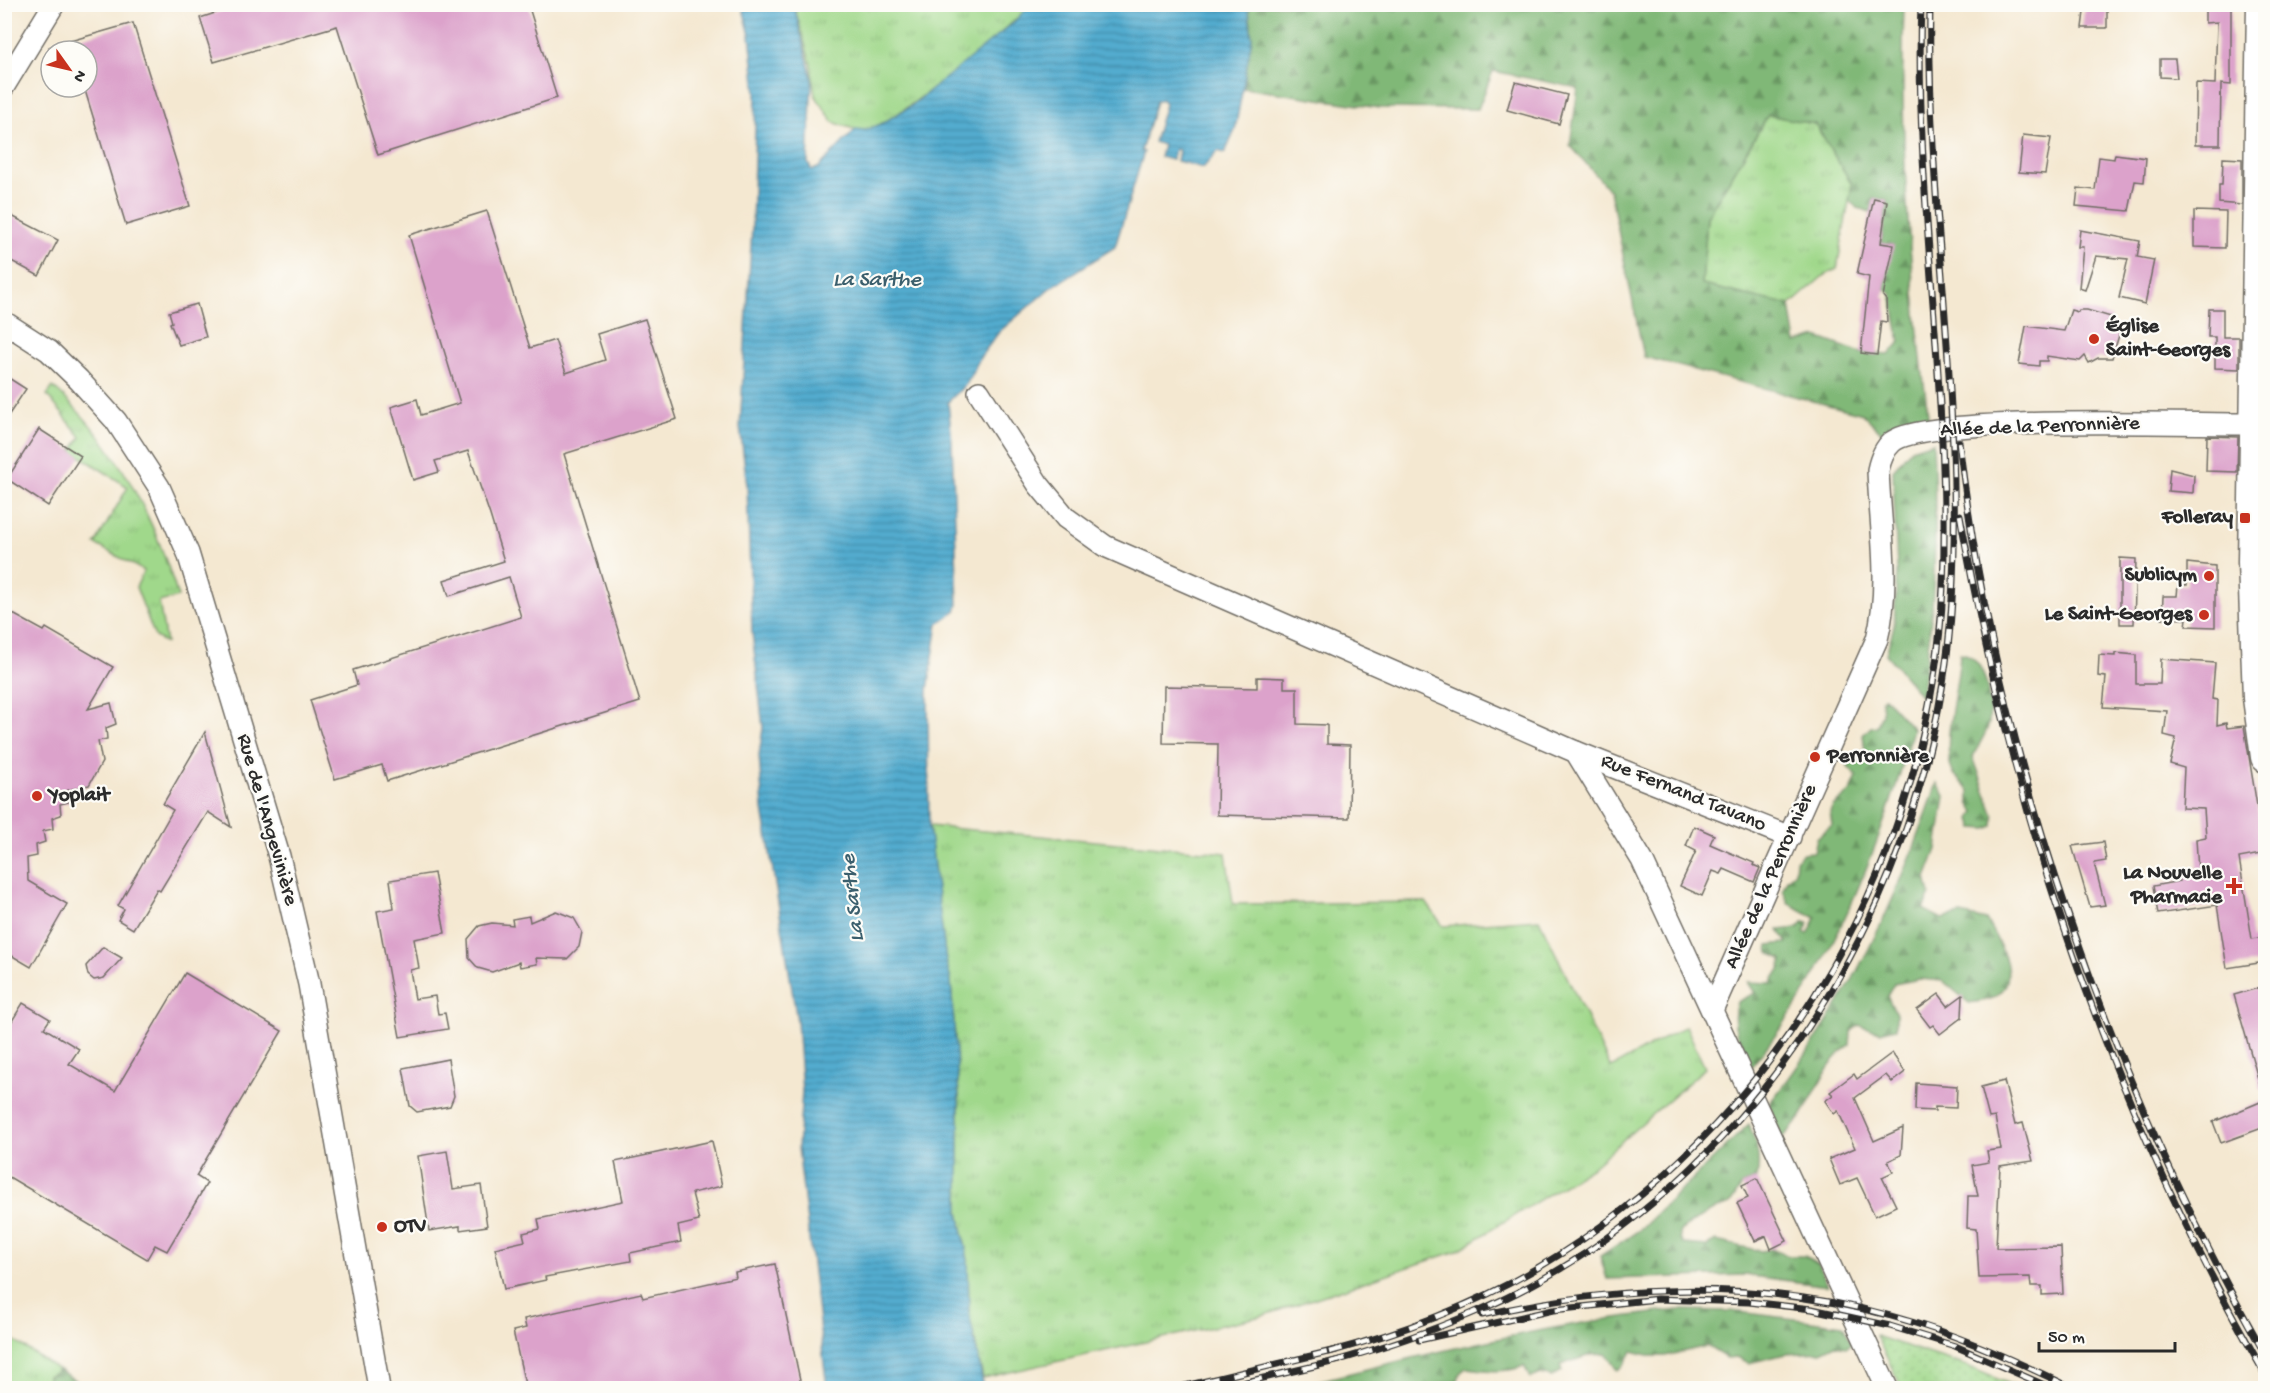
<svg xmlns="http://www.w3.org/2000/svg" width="2270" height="1393" font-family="'Gochi Hand',sans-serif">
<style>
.grass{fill:url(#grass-tufts);stroke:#66825b;stroke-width:1.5}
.forest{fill:url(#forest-firs);stroke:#567251;stroke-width:1.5;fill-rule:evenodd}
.park{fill:url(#park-dots);stroke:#66825b;stroke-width:1.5}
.water{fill:url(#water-rules);stroke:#3e6c7d;stroke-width:1.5}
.building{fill:#dca2cb}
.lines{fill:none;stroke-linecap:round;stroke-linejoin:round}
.minor-casing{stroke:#716d65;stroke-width:24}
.secondary-casing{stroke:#716d65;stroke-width:33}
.minor{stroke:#fff;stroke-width:21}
.secondary{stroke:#fff;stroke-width:30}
.rail-casing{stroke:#2b2b2b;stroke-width:7}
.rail{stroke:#fdfcf7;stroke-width:4.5;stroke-dasharray:14;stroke-linecap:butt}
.poi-dot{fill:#c8321e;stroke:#fdfcf7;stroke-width:2}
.labels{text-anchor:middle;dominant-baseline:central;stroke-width:4.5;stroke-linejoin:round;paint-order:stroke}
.poi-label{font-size:21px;font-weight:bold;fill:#2b2b2b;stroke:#fdfcf7;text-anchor:start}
.street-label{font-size:21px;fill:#2b2b2b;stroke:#fdfcf7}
.water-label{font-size:22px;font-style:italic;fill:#3b5f6d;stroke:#fdfcf7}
</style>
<defs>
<pattern id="grass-tufts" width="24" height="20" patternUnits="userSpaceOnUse" patternTransform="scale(1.5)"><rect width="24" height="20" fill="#a0d88b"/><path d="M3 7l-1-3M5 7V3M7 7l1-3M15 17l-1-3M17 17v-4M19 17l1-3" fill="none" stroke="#8aba78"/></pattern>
<pattern id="forest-firs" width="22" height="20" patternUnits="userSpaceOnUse" patternTransform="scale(1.5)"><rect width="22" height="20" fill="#80b877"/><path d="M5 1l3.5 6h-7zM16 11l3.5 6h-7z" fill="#699662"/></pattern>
<pattern id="park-dots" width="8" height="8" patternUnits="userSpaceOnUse" patternTransform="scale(1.5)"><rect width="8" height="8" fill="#a0d88b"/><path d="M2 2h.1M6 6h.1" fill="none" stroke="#8aba78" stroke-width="1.8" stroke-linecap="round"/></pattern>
<pattern id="water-rules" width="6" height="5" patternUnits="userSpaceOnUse" patternTransform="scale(1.5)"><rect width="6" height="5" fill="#52accf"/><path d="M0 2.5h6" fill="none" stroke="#448ca8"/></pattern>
</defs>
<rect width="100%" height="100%" fill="#fdfcf7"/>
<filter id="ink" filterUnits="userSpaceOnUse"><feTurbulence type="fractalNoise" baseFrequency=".0167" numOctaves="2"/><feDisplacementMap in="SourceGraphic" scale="12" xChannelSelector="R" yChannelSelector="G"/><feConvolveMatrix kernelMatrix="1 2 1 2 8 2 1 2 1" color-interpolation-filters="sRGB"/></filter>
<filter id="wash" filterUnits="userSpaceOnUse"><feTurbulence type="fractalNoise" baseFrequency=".008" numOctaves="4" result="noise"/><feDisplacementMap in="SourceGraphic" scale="24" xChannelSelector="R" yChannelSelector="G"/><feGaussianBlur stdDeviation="1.35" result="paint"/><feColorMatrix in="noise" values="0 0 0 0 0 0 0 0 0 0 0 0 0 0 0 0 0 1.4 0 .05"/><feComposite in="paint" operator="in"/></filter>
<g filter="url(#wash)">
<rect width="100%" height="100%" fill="#f4e8d1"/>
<g class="grass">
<path d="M794,5H1030C1012,27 891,127 865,130C854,131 843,125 833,122L815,95L811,65Z"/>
<polygon points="1768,115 1815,124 1852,184 1837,269 1822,277 1790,305 1702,285 1707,217"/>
<path d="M53,387C117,443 154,517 178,597L159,602L166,643L155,637L136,587L144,571L95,544L128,487L72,451L81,437L47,395Z"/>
<polygon points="929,826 1226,853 1233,904 1426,902 1443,926 1539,919 1611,1068 1686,1026 1705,1068 1591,1168 1457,1251 1262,1316 983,1378 969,1313 968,1260 959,1212 959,1096 951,981 946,960"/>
<polygon points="10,1338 59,1370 48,1376 57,1388 5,1388 5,1347"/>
</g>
<g class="forest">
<path d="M1248,5H1904C1899,144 1910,283 1929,422L1892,443L1863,414L1644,357L1610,191L1570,145L1578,88L1493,71L1478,109L1379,108L1244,88L1251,24ZM1768,115L1815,124L1852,184L1849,201L1858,208L1871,212L1874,198L1887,201L1881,243L1893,245L1884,288L1891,293L1900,342L1889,355L1861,353L1817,337L1796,343L1790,305L1702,285L1707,217Z"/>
<path d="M1933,442C1937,527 1936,611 1921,696L1886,654L1894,626L1897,571L1893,470L1911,449Z"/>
<path d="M1960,653C1987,655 1991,701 1989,723C1987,735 1977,745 1973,757L1994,816L1993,826L1987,829L1974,828L1971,819L1975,812L1969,803V791C1965,782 1955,779 1952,770C1941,742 1959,685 1960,653Z"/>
<path d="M1884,697L1913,729C1879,851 1832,970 1750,1068C1741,1048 1729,1024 1737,1002L1755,993L1748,982L1771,983L1781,968L1782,959L1769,953L1768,945L1787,943L1779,930L1798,928L1804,921L1809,923L1804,932L1808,934L1816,918L1788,903L1783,889L1787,879L1795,872L1796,860L1803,853L1814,852L1817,838L1832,825L1830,812L1833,806L1851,791L1857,777L1848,767V762L1865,750L1863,735L1871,727L1877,726L1882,714L1881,700Z"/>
<path d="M1937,783L1945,796L1937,849L1926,878L1930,894L1923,909L1942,919L1961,914L1986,920C1998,941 2025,982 1992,998C1986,1001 1976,1002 1969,1003L1943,981L1920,979L1894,984L1887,996L1896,1014V1028L1880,1032L1859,1025L1851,1032L1850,1045C1818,1067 1813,1114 1781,1138L1769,1104C1846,1008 1899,900 1937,783Z"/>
<path d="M1749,1124C1756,1143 1761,1157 1757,1178L1742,1185L1730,1204L1707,1213L1680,1231V1239L1683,1244L1707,1246L1716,1241L1761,1251L1771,1249L1789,1256H1805L1819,1265L1828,1286L1745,1275L1607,1279L1600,1256L1641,1229Z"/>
<path d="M1679,1310L1731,1311L1843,1325L1852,1344L1847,1347L1835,1345L1821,1352L1785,1354L1749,1363L1737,1357L1726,1358L1707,1346L1665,1356H1652L1632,1351L1623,1367L1617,1370L1606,1354L1590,1355L1560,1365L1562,1371L1552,1377L1541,1374L1531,1378L1524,1366C1501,1374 1488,1370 1466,1368L1460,1373L1458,1380L1422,1388H1291C1422,1355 1544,1324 1679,1310Z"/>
<polygon points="59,1370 87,1388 52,1388 48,1384 48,1376"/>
</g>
<g class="park">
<polygon points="1876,1336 1964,1365 2019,1388 1902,1388"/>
<polygon points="1458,1380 1459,1388 1422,1388"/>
</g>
<polygon class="water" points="742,5 794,5 812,79 808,163 812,170 818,168 856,129 865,130 881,124 911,106 1013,23 1030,5 1248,5 1252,38 1235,130 1225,153 1218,151 1203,168 1177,161 1179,150 1175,149 1172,160 1160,157 1163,145 1154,142 1165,104 1162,99 1156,101 1141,151 1144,152 1115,247 1050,288 999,332 981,356 967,383 948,402 952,442 958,605 956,611 938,624 928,690 929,826 946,960 951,981 959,1096 959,1212 968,1260 969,1313 984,1388 827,1388 798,1148 802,1092 797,1021 763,809 759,755 763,728 752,632 747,486 740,427 752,228 756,93 750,35"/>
<g id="blocks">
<g class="building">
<polygon points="243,4 528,4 557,98 378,155 337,26 214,62 200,18"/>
<polygon points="2085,4 2107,4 2107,28 2082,28"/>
<polygon points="2205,4 2231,4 2231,85 2221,84 2220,145 2195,145 2196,83 2215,84 2217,22 2205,23"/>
<polygon points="133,23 190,206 126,225 84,87 87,87 87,51 49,51 49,47"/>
<polygon points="2160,59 2175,59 2177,78 2160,77"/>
<polygon points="1515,82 1567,95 1559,124 1507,110"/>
<polygon points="2023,135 2051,138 2045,174 2019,172"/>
<polygon points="2115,154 2146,158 2144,182 2135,181 2129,211 2076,206 2078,188 2095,190 2099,157 2114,159"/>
<polygon points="2223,158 2242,159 2242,205 2219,203 2219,185 2222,185"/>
<polygon points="1874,198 1887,201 1881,243 1894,245 1883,296 1886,300 1887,322 1881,321 1877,355 1861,353 1869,277 1857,274"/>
<polygon points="487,211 530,348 555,340 566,373 605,360 597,334 645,319 677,419 564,454 640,702 387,781 382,765 335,779 310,700 357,685 353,670 521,617 509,577 449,596 444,580 504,561 490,515 468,451 435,461 439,472 413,480 391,407 417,399 421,415 460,403 409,235"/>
<polygon points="2194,211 2226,212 2225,248 2194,247"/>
<polygon points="4,212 58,240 39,276 4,257"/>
<polygon points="2080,230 2140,241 2137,257 2154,260 2145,304 2119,298 2128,259 2096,256 2085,290 2079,288 2083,247 2078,247"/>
<polygon points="197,304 206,337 179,345 170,323 172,322 169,312"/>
<polygon points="2209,309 2223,309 2223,337 2239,337 2239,369 2215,368 2215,337 2208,337"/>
<polygon points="2071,310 2078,312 2079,310 2087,310 2111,317 2109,326 2120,332 2112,358 2098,358 2089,363 2085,356 2080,361 2047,356 2047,361 2039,361 2039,366 2019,364 2026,326 2064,331"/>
<polygon points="4,375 26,389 4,422"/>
<polygon points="39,429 81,456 48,506 7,479"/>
<polygon points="2207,436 2238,437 2237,472 2206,471"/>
<polygon points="2170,469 2194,475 2193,493 2168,491"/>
<polygon points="2120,558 2136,559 2134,624 2120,624"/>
<polygon points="2187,563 2215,566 2215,627 2186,626 2187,619 2162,618 2163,596 2177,596 2178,585 2187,585"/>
<polygon points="13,614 44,631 46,628 113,667 88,709 111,703 116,724 106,728 107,739 98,741 102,762 89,785 68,790 69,802 60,804 61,815 52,818 53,829 43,831 45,842 36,845 37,856 27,858 28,881 67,904 31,967 4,951 4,628"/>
<polygon points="2115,653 2136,655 2136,684 2160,684 2161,659 2215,663 2212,699 2218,700 2217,725 2226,723 2227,728 2244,726 2263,843 2259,844 2261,854 2239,858 2252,939 2265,937 2265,962 2227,968 2217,905 2158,914 2153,886 2180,881 2178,877 2198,870 2196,839 2206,837 2204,809 2182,808 2184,768 2170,764 2176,738 2164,735 2167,711 2103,707 2106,677 2098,676 2099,655 2115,656"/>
<polygon points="1257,677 1284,678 1284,688 1297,688 1297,724 1327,725 1327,744 1350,745 1349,818 1217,815 1218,744 1163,743 1164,686 1257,688"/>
<polygon points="205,732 231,827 208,812 160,891 157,889 133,929 118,920 124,909 118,906 173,810 163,804"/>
<polygon points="1694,826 1714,835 1710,844 1754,863 1753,865 1760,868 1754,882 1724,869 1721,874 1713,871 1702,896 1680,886 1696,851 1686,846"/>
<polygon points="2103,842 2106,861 2094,863 2105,905 2090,907 2072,846"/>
<polygon points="434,873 445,933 414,939 419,968 410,970 415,999 435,996 438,1014 445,1013 448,1029 400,1037 377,911 394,908 390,880"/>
<polygon points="556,911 574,918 582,932 579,947 567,959 536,958 537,964 520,967 519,962 492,972 478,968 469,958 468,939 479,926 492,923 513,925 512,919 529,916 530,922"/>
<polygon points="103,947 122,958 104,978 94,980 88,975 86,966"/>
<polygon points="185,973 282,1031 196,1176 207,1183 167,1251 155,1245 147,1259 4,1174 4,1034 23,1003 50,1019 44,1028 79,1049 69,1064 115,1091"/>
<polygon points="2265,986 2265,1088 2261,1089 2234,995"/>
<polygon points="1939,994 1948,1006 1963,995 1962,1017 1940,1034 1933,1025 1930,1027 1917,1010"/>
<polygon points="1892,1053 1905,1072 1892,1082 1886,1075 1855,1098 1874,1141 1903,1128 1901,1155 1888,1161 1893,1172 1882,1177 1896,1206 1875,1216 1857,1178 1840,1185 1829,1159 1855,1148 1838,1111 1834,1114 1825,1101 1833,1095 1830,1092 1854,1074 1857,1079"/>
<polygon points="448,1059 454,1096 450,1106 417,1112 410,1106 403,1068"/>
<polygon points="2004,1081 2015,1125 2023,1123 2033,1161 2000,1166 1996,1248 2061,1247 2063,1294 2042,1295 2042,1286 2031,1286 2030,1277 1979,1278 1976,1229 1967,1228 1968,1196 1978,1196 1972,1165 1989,1162 1987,1151 2001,1149 1995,1117 1989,1118 1981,1087"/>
<polygon points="1916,1083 1957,1086 1956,1108 1935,1107 1935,1111 1915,1110"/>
<polygon points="2265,1100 2265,1127 2221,1143 2213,1122"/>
<polygon points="712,1141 722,1186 692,1193 699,1221 678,1226 681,1242 630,1253 631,1261 545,1277 546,1280 504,1289 495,1248 525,1241 523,1233 540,1229 538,1219 623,1201 615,1162"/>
<polygon points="447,1151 453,1189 481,1185 487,1226 460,1230 460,1226 429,1231 418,1156"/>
<polygon points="1757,1178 1787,1241 1771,1249 1766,1236 1755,1241 1737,1203 1748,1198 1742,1185"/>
<polygon points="775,1264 802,1389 526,1389 513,1331 526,1328 524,1319 641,1293 643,1298 736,1277 735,1272"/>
</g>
</g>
</g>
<g filter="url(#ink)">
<use href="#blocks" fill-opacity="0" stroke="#716d65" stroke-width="1.5"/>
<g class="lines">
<g class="minor-casing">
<g id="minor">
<polyline points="4,86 54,4"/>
<polyline points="4,322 49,351 79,380 116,421 159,487 188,553 279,856 309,984 379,1388"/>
<polyline points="979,392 1038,484 1066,518 1105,546 1576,752 1642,860 1887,1388"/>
<polyline points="1576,752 1790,837"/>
<path d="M1712,1010L1877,639C1891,585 1880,526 1878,470C1880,461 1884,449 1892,442C1927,414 2198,425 2257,424"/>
</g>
</g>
<g class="secondary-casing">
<polyline id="secondary" points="2262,4 2253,562 2258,698 2266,757"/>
</g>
<use href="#minor" class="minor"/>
<use href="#secondary" class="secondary"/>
<g class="rail-casing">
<g id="rail">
<path d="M1959,442C1996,757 2110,1081 2266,1356"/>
<path d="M1960,515C2014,822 2110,1104 2266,1376"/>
<path d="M1482,1315C1615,1285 1759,1279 1891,1316C1954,1333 2014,1360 2072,1388"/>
<polyline points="1419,1340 1553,1310 1657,1299 1749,1302 1812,1309 1890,1326 1955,1346 2051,1388"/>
<path d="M1329,1352C1411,1330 1490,1299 1562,1253C1787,1108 1931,854 1943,587C1951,392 1914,199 1921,4"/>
<path d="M1332,1362C1427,1335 1522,1299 1603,1241C1807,1098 1938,847 1952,600C1964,401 1926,203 1930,4"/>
<polyline points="1177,1388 1336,1350"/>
<polyline points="1221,1388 1340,1360"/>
</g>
</g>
<use href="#rail" class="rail"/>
</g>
</g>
<g class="poi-dot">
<circle cx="2094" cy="339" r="6"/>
<rect x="2239" y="512" width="12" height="12" rx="3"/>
<circle cx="2209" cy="576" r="6"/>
<circle cx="2204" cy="615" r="6"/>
<circle cx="1815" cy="757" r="6"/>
<circle cx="37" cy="796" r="6"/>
<path d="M2231 877h6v6h6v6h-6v6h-6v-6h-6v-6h6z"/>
<circle cx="382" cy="1227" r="6"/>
</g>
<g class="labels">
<g class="poi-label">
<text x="2106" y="327">Église<tspan x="2106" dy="24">Saint-Georges</tspan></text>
<text x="2233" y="518" text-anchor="end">Folleray</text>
<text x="2197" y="576" text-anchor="end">Sublicym</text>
<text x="2192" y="615" text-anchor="end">Le Saint-Georges</text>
<text x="1827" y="757">Perronnière</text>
<text x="49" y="796">Yoplait</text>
<text x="2222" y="874" text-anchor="end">La Nouvelle<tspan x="2222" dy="24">Pharmacie</tspan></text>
<text x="394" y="1227">OTV</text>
</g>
<g class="street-label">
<text transform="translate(2040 428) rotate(-2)">Allée de la Perronnière</text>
<text transform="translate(1683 794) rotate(22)">Rue Fernand Tavano</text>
<text transform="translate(266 820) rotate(74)">Rue de l'Angevinière</text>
<text transform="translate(1772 877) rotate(-66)">Allée de la Perronnière</text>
</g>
<g class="water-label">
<text x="877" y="281">La Sarthe</text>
<text transform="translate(854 898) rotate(-96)">La Sarthe</text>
</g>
</g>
<rect width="2270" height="1393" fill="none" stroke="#fdfcf7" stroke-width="24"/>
<g transform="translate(69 69) rotate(124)"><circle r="28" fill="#fdfcf7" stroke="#a9a8a5" stroke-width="1.5"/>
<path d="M0-4.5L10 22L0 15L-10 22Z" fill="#c8321e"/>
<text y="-9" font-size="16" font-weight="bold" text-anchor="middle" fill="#2b2b2b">N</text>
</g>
<path d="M2039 1342v9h136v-9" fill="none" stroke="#2b2b2b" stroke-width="3"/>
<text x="2048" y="1342" font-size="18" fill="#2b2b2b" stroke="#fdfcf7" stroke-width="4.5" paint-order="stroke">50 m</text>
</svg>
